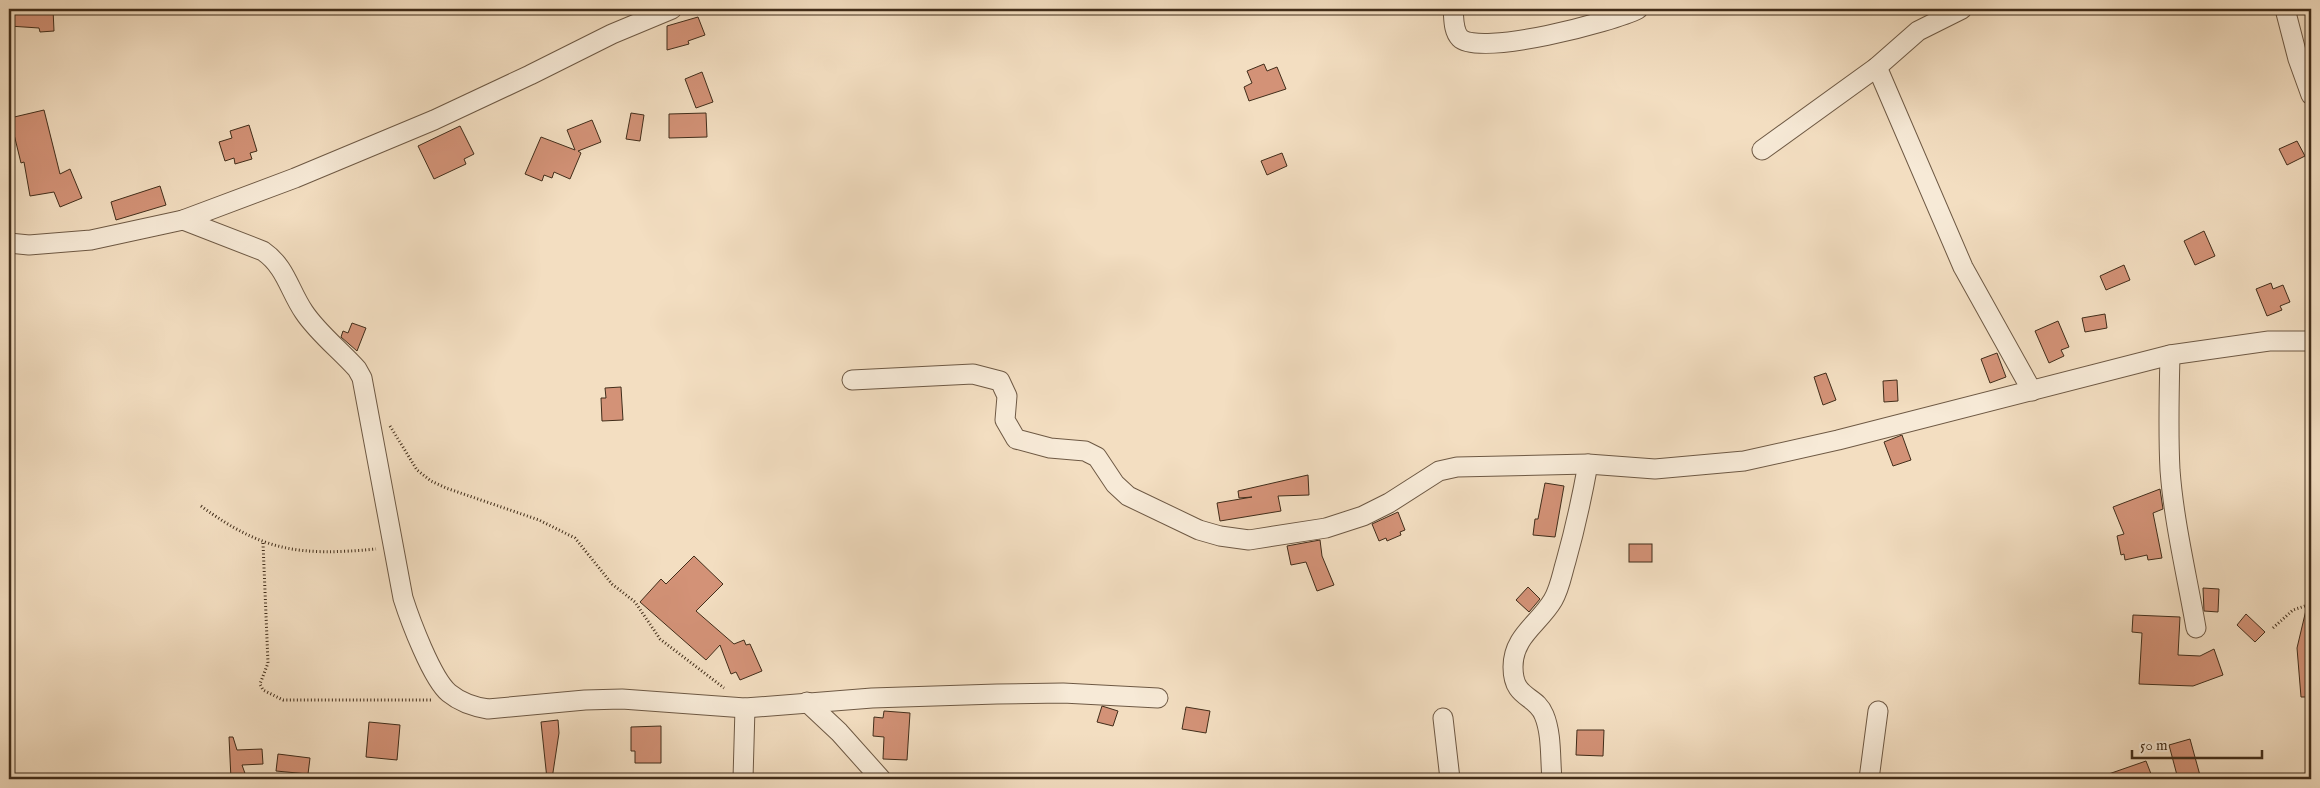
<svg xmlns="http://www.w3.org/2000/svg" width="2320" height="788" font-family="'IM FELL English',serif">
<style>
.building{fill:#d39277;stroke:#412d1a}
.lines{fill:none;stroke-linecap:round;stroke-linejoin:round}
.minor-casing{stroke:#6e5944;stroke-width:21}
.path{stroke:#412d1a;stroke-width:3;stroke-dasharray:1 2.5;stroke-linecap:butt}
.minor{stroke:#f7ead7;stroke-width:19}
</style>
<rect width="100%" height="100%" fill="#f3dec1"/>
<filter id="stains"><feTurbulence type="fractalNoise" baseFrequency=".004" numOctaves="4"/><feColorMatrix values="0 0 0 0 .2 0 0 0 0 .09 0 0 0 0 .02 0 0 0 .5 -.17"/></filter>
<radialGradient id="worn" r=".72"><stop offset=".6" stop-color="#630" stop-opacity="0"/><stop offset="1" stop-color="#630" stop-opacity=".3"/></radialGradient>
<g class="building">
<polygon points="9,9 53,9 54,31 40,32 39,28 9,26"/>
<polygon points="698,17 705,35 688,41 689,44 667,50 667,26"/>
<polygon points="1264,64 1267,71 1277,67 1286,89 1249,101 1244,87 1252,83 1247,71"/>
<polygon points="702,72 713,102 696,108 685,79"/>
<polygon points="44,110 60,174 70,169 82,198 60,207 54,192 30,196 24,162 21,163 10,118"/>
<polygon points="631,113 644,115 640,141 626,139"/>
<polygon points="706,113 707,137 669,138 669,114"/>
<polygon points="592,120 601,142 578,151 581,153 570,179 554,172 552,178 544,175 542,181 525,174 541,137 575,150 567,130"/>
<polygon points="249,125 257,151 250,153 252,159 235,164 234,158 225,161 219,142 232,138 230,131"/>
<polygon points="460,126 474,154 464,159 466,164 434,179 418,146"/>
<polygon points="2297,141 2305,156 2287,165 2279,149"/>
<polygon points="1282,153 1287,166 1267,175 1261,161"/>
<polygon points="160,186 166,205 116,220 111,202"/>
<polygon points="2204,231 2215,256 2195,265 2184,241"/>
<polygon points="2124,265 2130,280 2106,290 2100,276"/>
<polygon points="2271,283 2273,289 2283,285 2290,302 2280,306 2282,310 2267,316 2256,289"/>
<polygon points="2105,314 2107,328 2085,332 2082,318"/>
<polygon points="2058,321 2069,347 2061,350 2064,356 2049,363 2035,331"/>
<polygon points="352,323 366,328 357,351 341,337 343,331 348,333"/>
<polygon points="1997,353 2006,377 1990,383 1981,359"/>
<polygon points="1826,373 1836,400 1823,405 1814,377"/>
<polygon points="1897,380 1898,401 1884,402 1883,381"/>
<polygon points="621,387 623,420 602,421 601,398 606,398 605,388"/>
<polygon points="1902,435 1911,460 1893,466 1884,442"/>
<polygon points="1308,475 1309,495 1278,496 1281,511 1220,521 1217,503 1252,497 1239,498 1238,491"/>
<polygon points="1545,483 1564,486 1555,537 1533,535 1535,519 1538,519"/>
<polygon points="2160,489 2163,509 2153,513 2162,558 2148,560 2147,555 2125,560 2124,554 2121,555 2117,536 2124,534 2113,507"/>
<polygon points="1398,512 1405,530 1400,532 1401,535 1387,541 1386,538 1379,541 1372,524"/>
<polygon points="1320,540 1322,556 1334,585 1317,591 1306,562 1291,565 1287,546"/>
<rect x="1629" y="544" width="23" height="18"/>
<polygon points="694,556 723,584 696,611 734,644 744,640 746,645 750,644 762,671 740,680 736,672 731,674 720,645 706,660 640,602 661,579 666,584"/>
<polygon points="1528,587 1540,599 1529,612 1516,600"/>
<polygon points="2203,588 2219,589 2218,612 2204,611"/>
<polygon points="2306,610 2311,610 2311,697 2301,697 2297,648"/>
<polygon points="2246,614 2265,632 2255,642 2237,625"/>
<polygon points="2133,615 2180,617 2178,655 2200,656 2214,649 2223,675 2193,686 2139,684 2142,633 2132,632"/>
<polygon points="1102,706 1118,711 1113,726 1097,722"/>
<polygon points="1186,707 1210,711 1206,733 1182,729"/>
<polygon points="884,711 910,713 907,760 883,759 884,737 873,736 874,717 883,718"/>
<polygon points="558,720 559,733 552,779 547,779 541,722"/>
<polygon points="369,722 400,725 397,760 366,757"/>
<polygon points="661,726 661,763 635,763 635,751 631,751 631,727"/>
<polygon points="1577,730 1604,730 1603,756 1576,755"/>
<polygon points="229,737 233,737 237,750 262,749 263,764 242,765 247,779 231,779"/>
<polygon points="2190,739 2201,779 2178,779 2169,745"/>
<polygon points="278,754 310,758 308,774 276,771"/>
<polygon points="2146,761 2153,779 2100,779 2100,777"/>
</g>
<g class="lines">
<g class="minor-casing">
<g id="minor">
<path d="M1453,9C1454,18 1453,31 1460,38C1479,57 1613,22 1638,9"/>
<polyline points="2285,9 2298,59 2311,95"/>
<polyline points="1877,67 1963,267 2032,391"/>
<polyline points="1762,150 1877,67 1918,31 1962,9"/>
<path d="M183,220L263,251C286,267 289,290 304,312C318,333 340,350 357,369L362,378L403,598C410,620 432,679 449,693C460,702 475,707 488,709L585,700L622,699L745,708L872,698L997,694L1063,693L1158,698"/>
<polyline points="9,243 29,245 91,240 183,220 295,178 434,120 530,75 612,34 672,9"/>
<path d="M2170,355C2169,394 2168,432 2170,470C2174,523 2187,576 2196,628"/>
<polyline points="852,380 973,374 1000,381 1007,396 1005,420 1016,439 1050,448 1085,451 1097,457 1115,484 1128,496 1199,530 1220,536 1249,540 1326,528 1363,516 1389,503 1439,471 1457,467 1588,464 1655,469 1744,461 1838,440 2170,355 2269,341 2311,341"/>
<polyline points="807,702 839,732 881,779"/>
<polyline points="1443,718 1450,779"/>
<polyline points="743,779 745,708"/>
<path d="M1552,779C1550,759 1552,734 1544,715C1536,694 1513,700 1513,667C1513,636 1539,624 1553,600C1560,588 1562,574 1566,561C1575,529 1582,497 1588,464"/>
<polyline points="1869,779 1878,711"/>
</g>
</g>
<g class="path">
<polyline points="390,426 417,470 431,481 446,488 539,520 575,538 612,584 635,602 660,639 724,688"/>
<path d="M201,506C264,552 300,556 376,549"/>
<polyline points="263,543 268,663 260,684 263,690 283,700 432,700"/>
<polyline points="2273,628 2293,610 2311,604"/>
</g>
<use href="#minor" class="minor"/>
</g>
<rect width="2320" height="788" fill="none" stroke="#f3dec1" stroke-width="30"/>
<rect x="10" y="10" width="2300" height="768" fill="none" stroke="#412d1a" stroke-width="2.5"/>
<rect x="15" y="15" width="2290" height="758" fill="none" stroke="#412d1a"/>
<path d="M2132 750v8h130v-8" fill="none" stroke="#412d1a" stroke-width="2.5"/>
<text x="2140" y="750" font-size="15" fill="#412d1a" stroke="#f7ead7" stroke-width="4" paint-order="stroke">50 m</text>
<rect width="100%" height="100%" filter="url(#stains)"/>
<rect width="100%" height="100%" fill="url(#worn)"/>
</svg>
